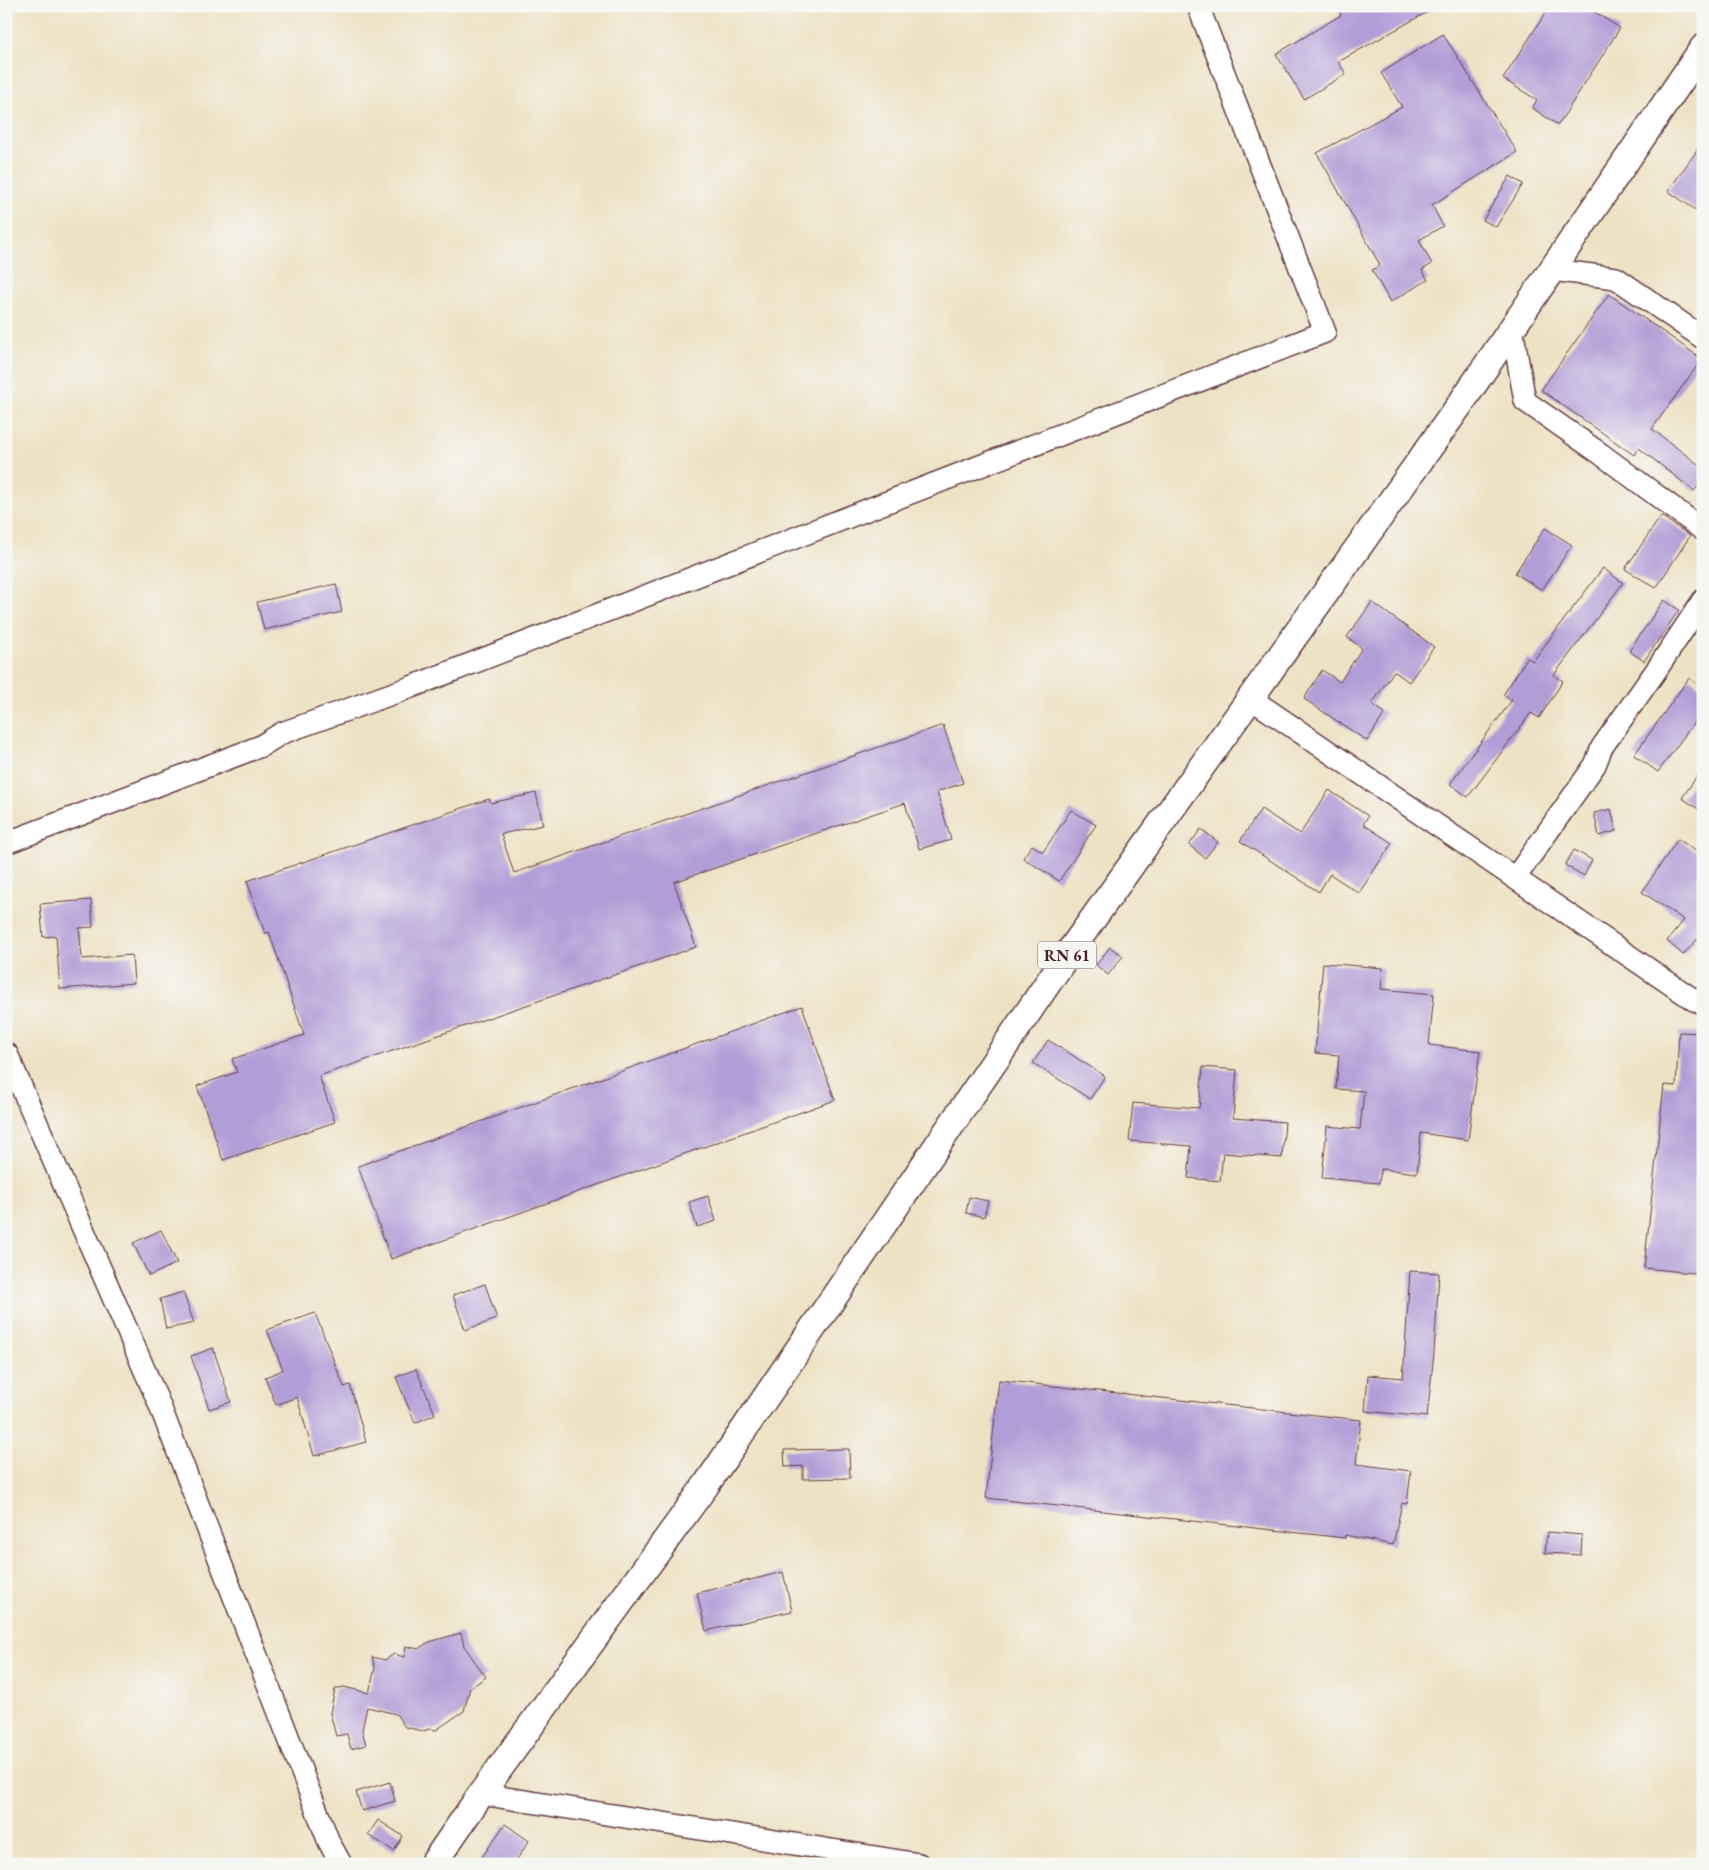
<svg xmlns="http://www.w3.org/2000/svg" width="1709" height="1870" font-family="'EB Garamond',serif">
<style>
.building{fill:#b29ed7}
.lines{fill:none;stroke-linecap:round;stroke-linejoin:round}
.minor-casing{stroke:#633c42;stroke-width:24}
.major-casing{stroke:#633c42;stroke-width:29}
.minor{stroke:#fff;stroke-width:21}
.major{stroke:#fff;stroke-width:26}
.labels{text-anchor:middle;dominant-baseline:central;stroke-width:5;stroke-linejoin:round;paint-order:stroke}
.shield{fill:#f6f6f2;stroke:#7e6067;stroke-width:1}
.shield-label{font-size:16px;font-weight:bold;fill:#4a1f2b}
</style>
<rect width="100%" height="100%" fill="#f6f6f2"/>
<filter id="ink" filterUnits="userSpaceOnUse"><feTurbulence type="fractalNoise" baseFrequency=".02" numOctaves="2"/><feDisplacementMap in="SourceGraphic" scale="10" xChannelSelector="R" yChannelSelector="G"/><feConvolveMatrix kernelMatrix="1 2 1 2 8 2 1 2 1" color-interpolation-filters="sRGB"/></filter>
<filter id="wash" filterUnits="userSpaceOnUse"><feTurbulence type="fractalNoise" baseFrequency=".0096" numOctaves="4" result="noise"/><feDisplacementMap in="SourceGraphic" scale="20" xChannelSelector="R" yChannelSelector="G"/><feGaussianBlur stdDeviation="1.12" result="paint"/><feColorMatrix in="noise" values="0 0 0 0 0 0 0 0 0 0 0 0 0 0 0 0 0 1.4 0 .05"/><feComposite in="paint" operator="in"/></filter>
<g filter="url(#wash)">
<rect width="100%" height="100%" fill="#eee2c4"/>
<g id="blocks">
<g class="building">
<polygon points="1336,6 1438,6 1338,62 1346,74 1304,99 1276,54 1341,15"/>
<polygon points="1550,6 1585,6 1620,28 1558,125 1532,108 1537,100 1503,79"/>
<polygon points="1443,34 1517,152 1432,205 1443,226 1419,240 1432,264 1422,270 1428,280 1390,302 1372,270 1380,265 1317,153 1402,107 1381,73"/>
<polygon points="1703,142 1703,215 1668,191"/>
<polygon points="1510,176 1523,184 1496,227 1483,220"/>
<polygon points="1609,294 1702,359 1652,429 1703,468 1703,480 1694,491 1639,448 1634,455 1541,390"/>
<polygon points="1661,516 1690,536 1656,588 1625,569"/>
<polygon points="1545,528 1572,545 1542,590 1515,573"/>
<polygon points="1603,568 1623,583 1554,675 1563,681 1539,718 1531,713 1468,797 1450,784 1512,700 1503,695 1527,658 1533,661"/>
<polygon points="336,584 342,612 264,630 257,602"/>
<polygon points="1664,600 1679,610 1644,661 1629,651"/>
<polygon points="1372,602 1434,647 1409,682 1394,671 1372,704 1385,713 1367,741 1304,699 1322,670 1340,682 1362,648 1347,637"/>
<polygon points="1689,678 1703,688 1703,710 1658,772 1634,755"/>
<polygon points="943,725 963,783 937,792 951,840 919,849 905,803 674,882 696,947 319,1076 335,1122 223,1160 197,1086 237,1072 232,1059 304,1035 269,932 265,933 247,881 489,799 491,803 536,793 543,825 501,834 514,873"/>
<polygon points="1703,767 1703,812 1682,798"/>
<polygon points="1329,790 1368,816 1363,824 1392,843 1359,893 1330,874 1319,892 1240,841 1261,809 1300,834"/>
<polygon points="1611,809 1616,831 1599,836 1594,813"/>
<polygon points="1071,810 1096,825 1059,881 1023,858 1032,845 1043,852"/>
<polygon points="1201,829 1218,842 1205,858 1189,845"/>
<polygon points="1678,839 1703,856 1703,933 1683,955 1667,941 1684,920 1642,892"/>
<polygon points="1574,850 1592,860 1584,876 1565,865"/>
<polygon points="91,900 93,927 79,928 82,959 132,955 134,983 60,989 56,936 43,937 40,904"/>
<polygon points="1110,947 1123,956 1108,975 1096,965"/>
<polygon points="1323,963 1383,968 1381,989 1434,994 1429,1045 1480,1051 1468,1140 1421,1133 1417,1173 1381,1169 1379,1183 1322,1178 1327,1126 1360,1129 1364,1091 1336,1089 1339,1055 1315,1053"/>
<polygon points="802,1006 835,1100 391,1259 358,1166"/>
<polygon points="1679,1032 1703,1033 1703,1274 1644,1268 1664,1085 1676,1086"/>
<polygon points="1048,1040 1105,1076 1090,1099 1033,1063"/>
<polygon points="1203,1067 1237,1070 1233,1118 1285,1122 1282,1158 1223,1153 1220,1181 1188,1178 1191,1146 1129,1141 1133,1103 1199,1108"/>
<polygon points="708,1196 716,1221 697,1227 689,1202"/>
<polygon points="969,1197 988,1201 984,1217 966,1213"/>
<polygon points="161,1230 177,1263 149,1276 133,1243"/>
<polygon points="1410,1271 1439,1273 1434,1353 1427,1417 1365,1411 1368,1375 1403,1378"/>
<polygon points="485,1284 497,1319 465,1330 453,1295"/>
<polygon points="183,1292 194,1323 166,1329 160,1299"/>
<polygon points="315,1313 344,1387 350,1385 366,1442 314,1456 297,1397 276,1405 265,1377 283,1370 267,1330"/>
<polygon points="213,1348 231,1402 209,1409 191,1356"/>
<polygon points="416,1369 435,1414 415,1423 396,1377"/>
<polygon points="999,1380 1361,1420 1356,1464 1411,1471 1407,1504 1402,1503 1393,1545 1345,1535 1345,1538 986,1498"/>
<polygon points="849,1449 850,1478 803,1479 803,1466 785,1467 784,1450"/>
<polygon points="1547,1532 1582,1535 1581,1555 1545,1553"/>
<polygon points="783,1572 792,1611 706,1631 697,1593"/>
<polygon points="461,1633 464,1646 486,1677 470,1688 464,1711 436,1730 430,1729 422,1731 405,1727 396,1714 367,1707 362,1730 366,1745 351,1749 347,1734 336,1736 330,1713 335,1689 344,1687 369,1693 375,1668 372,1657 385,1660 394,1654 404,1657 406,1646 418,1649 429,1642"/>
<polygon points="390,1782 395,1801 362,1811 356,1792"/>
<polygon points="378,1820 403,1836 394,1851 368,1835"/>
<polygon points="505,1824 529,1841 514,1864 477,1864"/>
</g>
</g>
</g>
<g filter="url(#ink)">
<use href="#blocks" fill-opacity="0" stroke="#633c42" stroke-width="1"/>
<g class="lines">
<g class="minor-casing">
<g id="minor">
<polyline points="1552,270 1616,278 1703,338"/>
<polyline points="1512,328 1525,401 1601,454 1703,530"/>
<polyline points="1250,698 1694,1000 1703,1003"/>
<polyline points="6,843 261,746 282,733 411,687 1325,332 1198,6"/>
<polyline points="1515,878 1595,765 1602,747 1655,672 1703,600"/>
<polyline points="7,1054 158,1401 329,1842 341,1864"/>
<polyline points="481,1794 919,1864"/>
</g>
</g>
<g class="major-casing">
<polyline id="major" points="433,1864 481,1794 706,1485 1065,958 1459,406 1703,48"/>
</g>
<use href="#minor" class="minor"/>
<use href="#major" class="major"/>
</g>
</g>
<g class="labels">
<rect class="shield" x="1038" y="941.5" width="58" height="27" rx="4"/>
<g class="shield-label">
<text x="1067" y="955">RN 61</text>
</g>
</g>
<rect width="1709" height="1870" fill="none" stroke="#f6f6f2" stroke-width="25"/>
</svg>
